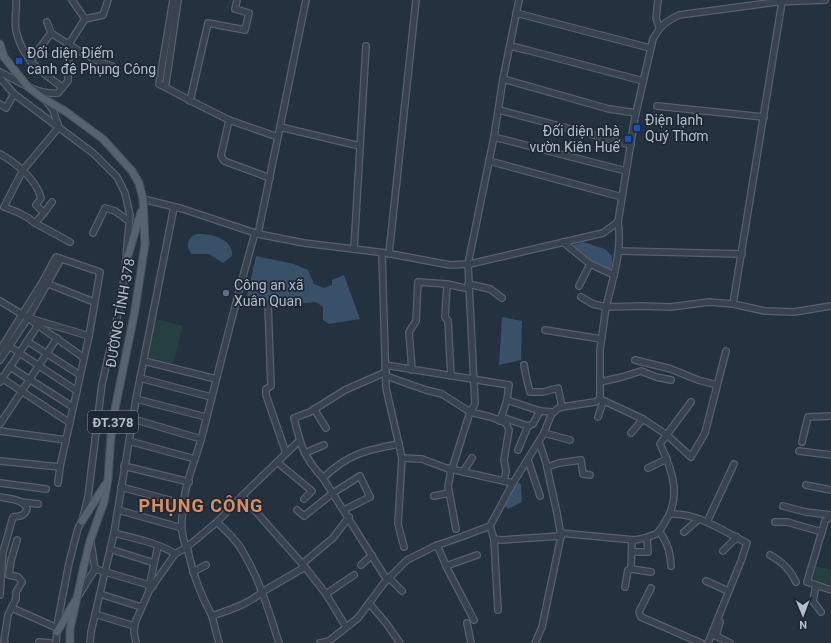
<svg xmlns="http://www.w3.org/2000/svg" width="831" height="643" font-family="Roboto,sans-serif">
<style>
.green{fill:#263f41}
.water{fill:#395069}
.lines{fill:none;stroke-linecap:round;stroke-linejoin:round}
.stream{stroke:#395069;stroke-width:1}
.minor-casing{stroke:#56616d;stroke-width:8}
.major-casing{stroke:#444f5b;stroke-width:9}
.minor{stroke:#38434f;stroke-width:5.5}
.major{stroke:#56626f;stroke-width:7}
.transit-dot{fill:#1a4fb4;stroke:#1d2834;stroke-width:1.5}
.service-dot{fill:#5c6f8a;stroke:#1d2834;stroke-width:1.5}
.labels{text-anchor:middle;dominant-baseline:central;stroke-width:3.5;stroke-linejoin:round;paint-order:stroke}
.shield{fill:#1d2834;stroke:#87919d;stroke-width:1}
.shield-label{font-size:13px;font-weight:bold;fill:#b4beca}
.poi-label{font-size:14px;fill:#b4beca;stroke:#1d2834;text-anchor:start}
.street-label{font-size:14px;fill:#b4beca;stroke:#1d2834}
.district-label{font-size:18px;font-weight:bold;letter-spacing:1px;fill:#d88d62;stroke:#1d2834}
</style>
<rect width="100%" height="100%" fill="#243240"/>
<g class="green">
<polygon points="156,319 183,326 173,364 146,356"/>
<polygon points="816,566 831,570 831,585 813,581"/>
</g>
<g class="water">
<path d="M197,234C211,233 234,239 232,256L223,263L209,254H192C185,247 187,237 197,234Z"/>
<polygon points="583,242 605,249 612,256 612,265 610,270 587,259 571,246"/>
<polygon points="256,256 294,264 308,270 314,284 324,288 332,285 332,280 344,275 360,319 329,324 323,320 323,307 316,302 292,304 288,300 270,303 267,299 247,296"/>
<polygon points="502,317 522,321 521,360 499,365"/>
<polygon points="515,482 521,484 522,502 508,509 504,505"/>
</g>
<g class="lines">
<polyline class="stream" points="162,83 164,68"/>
<g class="minor-casing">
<g id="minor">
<path d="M16,0C17,10 14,21 16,31C23,60 40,71 62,87"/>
<polyline points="72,0 85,19"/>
<polyline points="173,0 159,84 195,103 229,120 278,137"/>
<polyline points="658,0 656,18 659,27"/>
<polyline points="516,13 650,48"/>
<polyline points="47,22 51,33 84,54 102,63 112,66"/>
<polyline points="510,46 527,50 643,81"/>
<polyline points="30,61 51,33"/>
<path d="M0,72C18,81 37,95 58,93L68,81L69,44L85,19L103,15L108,0"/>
<polyline points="0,78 14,94 93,153 117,177 125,193 130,215 124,280 117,318 102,384 88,497 82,521 78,528 69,563 58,620 56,643"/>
<polyline points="503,79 609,109 636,113"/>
<polyline points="166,83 178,0"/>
<polyline points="190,101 208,23 245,30 249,13 235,9 237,0"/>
<polyline points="0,104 6,108 14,94"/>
<polyline points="657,106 764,117"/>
<polyline points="499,110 631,145"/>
<polyline points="229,120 221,156 224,161 270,178"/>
<polyline points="280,127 360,146"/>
<polyline points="494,137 626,171"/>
<path d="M0,154C16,163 36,179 41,198L36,205L44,213L35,223L70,242"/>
<polyline points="489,161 622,197"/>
<polyline points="143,199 183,209 258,234 304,243 386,253 450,265 470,264 603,233 618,222"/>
<polyline points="44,213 52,202"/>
<path d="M35,223C26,215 15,211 4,207L23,170L59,127L53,110L47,102"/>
<polyline points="93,233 105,208 115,211 129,221"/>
<polyline points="258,234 306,0"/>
<polyline points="354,249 366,46"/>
<polyline points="619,251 742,254"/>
<polyline points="382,253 386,388 402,458 398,524 404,547"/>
<polyline points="389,254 416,0"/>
<path d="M614,275C618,257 621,240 618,222L635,117L653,39C661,25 665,22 679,15L776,2L825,0"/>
<polyline points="46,283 94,302"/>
<polyline points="447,284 445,317 448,321 451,376"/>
<polyline points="468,284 490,289 502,298"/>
<polyline points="579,286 590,264"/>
<polyline points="581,297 593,304 606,307 641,306 671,307 709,302 733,304 765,311 794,312 831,306"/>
<polyline points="237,298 243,301 266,302 268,304 271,386 266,389 266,395 286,453"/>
<polyline points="0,301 28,318 84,358"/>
<polyline points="733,304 782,2"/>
<polyline points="32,319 89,336"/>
<polyline points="545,330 601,339"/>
<polyline points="27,341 80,375"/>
<polyline points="9,346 77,391"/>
<polyline points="0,350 43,281 56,257 100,272 89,336 60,467 0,461"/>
<polyline points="0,360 28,318 61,259"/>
<polyline points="635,360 671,369 698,380 717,385"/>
<polyline points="144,361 216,379"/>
<polyline points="385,365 509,385 507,400 500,421"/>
<polyline points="524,365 527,381 530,392 543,392 558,388 562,407"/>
<polyline points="10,367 73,407"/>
<polyline points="412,370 409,332 416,321 418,282 447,284 469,289"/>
<polyline points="386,376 426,390 442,394 470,412 491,417 506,423 509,430 504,460 506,471 504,481"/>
<polyline points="0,377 70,423"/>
<polyline points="140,378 211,397"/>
<polyline points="0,382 38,325"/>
<polyline points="600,382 622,377 641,371 656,377 671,380"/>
<polyline points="136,399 206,417"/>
<polyline points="600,399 643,419 667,435 691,457 705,433 726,351"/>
<polyline points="507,400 540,411 553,412"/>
<polyline points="314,409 326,428"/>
<polyline points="501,417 528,426"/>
<polyline points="598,417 603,402"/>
<polyline points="133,419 201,439"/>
<polyline points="0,424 57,338"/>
<polyline points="0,431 66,440"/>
<polyline points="544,433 570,440"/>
<polyline points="631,433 643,419"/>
<polyline points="129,441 195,459"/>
<polyline points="802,442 808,417 831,416"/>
<polyline points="518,450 528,426 533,424 540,411"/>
<polyline points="799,451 831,455"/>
<polyline points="305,453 324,445"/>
<polyline points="402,458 422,459 446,468 513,483"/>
<polyline points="528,460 540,496"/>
<polyline points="277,462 312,491 304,499"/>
<polyline points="124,466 189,482"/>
<polyline points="547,467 559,463 581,460 583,474 590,475"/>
<polyline points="450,468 450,477 448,486 456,529"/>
<polyline points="648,468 667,459"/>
<polyline points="452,469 470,412 475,404 468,264 494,137 503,79 519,0"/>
<polyline points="463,472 472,458"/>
<path d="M323,478C304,458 300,444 294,418L310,412L345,390L386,372"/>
<polyline points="0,483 46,489"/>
<polyline points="58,483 60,467"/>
<polyline points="806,485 831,490"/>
<polyline points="121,487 184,504"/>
<path d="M242,496L217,522L187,547C178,534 183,508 185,493C189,473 198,453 203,432C220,366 236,299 255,233"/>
<polyline points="434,496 449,493"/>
<path d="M0,497C9,499 24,499 27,509C25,516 20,516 13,517L3,552L0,595"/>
<polyline points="21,502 38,504"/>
<polyline points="783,506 806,512 831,515"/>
<polyline points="118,510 182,528"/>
<polyline points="297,510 304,516 333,493 360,476 370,497 344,510"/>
<path d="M671,514C698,513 723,531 747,543L741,561L708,643"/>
<polyline points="831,516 825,521 807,582 831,590"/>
<path d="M217,522C226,531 237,540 243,552C260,580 269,612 279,643"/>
<polyline points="707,522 734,464"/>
<polyline points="775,522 787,522 822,532"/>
<polyline points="490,526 494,539 502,540 561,536"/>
<path d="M659,531C668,544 670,551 671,566"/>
<polyline points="684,532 699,519"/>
<path d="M114,533C132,538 160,543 175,554"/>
<path d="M560,533L635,540C642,539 649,537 656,534C660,531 663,526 665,522C682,497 672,469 660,444L691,402"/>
<polyline points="494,539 498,610"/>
<polyline points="632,540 631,569 651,572"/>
<polyline points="437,545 448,570 474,620"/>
<polyline points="110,549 154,563"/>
<polyline points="723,551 737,537"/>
<polyline points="632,552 648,552 647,538"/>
<path d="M770,555C782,562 790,569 796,582"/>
<polyline points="302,564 333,538 349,517"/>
<polyline points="361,565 372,555"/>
<polyline points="446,566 477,555"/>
<polyline points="305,567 326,594 346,627"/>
<polyline points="95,569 153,586"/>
<polyline points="193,572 206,565"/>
<polyline points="389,578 402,591"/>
<path d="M387,580L323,478C348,454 366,450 399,444"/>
<polyline points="706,581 728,591"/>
<polyline points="816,585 813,601 821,612"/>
<polyline points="149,587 158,546"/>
<polyline points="625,587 628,570 631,569"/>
<polyline points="651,588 639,612 641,617 701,643"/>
<polyline points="100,594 141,607"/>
<polyline points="326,594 354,575"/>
<polyline points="79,595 95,569 91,543"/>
<polyline points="369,603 386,623 400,643"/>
<polyline points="12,608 57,628"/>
<polyline points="95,614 134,626"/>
<polyline points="467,623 471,643"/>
<polyline points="712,634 730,643"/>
<polyline points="716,636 720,622"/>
<polyline points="39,642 50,643"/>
<polyline points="5,643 4,641 8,615 16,599 16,592 22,582 18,577 9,575 11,561 17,540"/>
<polyline points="90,643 91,632 114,533 136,399 174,207"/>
<path d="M136,643L134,632L135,623L149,591L175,554L187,547C193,573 199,592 212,616"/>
<path d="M219,643L212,616C229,610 249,604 262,592L305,567L242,496L299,441"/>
<polyline points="320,643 329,641 358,618 384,583 407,560 435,546 461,537 490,526 513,483 544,433 551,415 557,409 562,407 595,402 600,399 600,350 606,307 614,275 590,264 563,242"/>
<polyline points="535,643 542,627 561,536 557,513 546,463 539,442"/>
</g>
</g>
<g class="major-casing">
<g id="major">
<polyline points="0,44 4,57 28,87 44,99 65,111 103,139 132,171 139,183 143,199 145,244 135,310 115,409 111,436 108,479 104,502 90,541 84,566 70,629 70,643"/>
<polyline points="126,262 141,212"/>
<polyline points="82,521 105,485"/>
<polyline points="57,632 75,601"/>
</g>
</g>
<use href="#minor" class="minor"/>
<use href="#major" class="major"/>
</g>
<g class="transit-dot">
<rect x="15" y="57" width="8" height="8" rx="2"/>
<rect x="633" y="124" width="8" height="8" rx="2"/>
<rect x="624" y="135" width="8" height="8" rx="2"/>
</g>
<circle class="service-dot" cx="226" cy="293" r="4"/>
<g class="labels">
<rect class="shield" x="88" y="411" width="50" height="22" rx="3"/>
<g class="shield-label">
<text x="113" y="422">ĐT.378</text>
</g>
<g class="poi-label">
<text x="27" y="53">Đối diện Điếm<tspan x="27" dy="16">canh đê Phụng Công</tspan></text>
<text x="645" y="120">Điện lạnh<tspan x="645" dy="16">Quý Thơm</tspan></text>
<text x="620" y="131" text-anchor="end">Đối diện nhà<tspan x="620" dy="16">vườn Kiên Huế</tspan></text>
<text x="234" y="285">Công an xã<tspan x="234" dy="16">Xuân Quan</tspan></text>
</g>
<g class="street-label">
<text transform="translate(120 313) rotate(-80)">ĐƯỜNG TỈNH 378</text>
</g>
<g class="district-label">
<text x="201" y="505">PHỤNG CÔNG</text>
</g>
</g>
<g transform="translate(803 615) rotate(179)" stroke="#1d2834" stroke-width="3" paint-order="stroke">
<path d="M0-3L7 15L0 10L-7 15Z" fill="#b4beca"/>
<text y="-6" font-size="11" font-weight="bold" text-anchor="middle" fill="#b4beca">N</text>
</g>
</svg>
